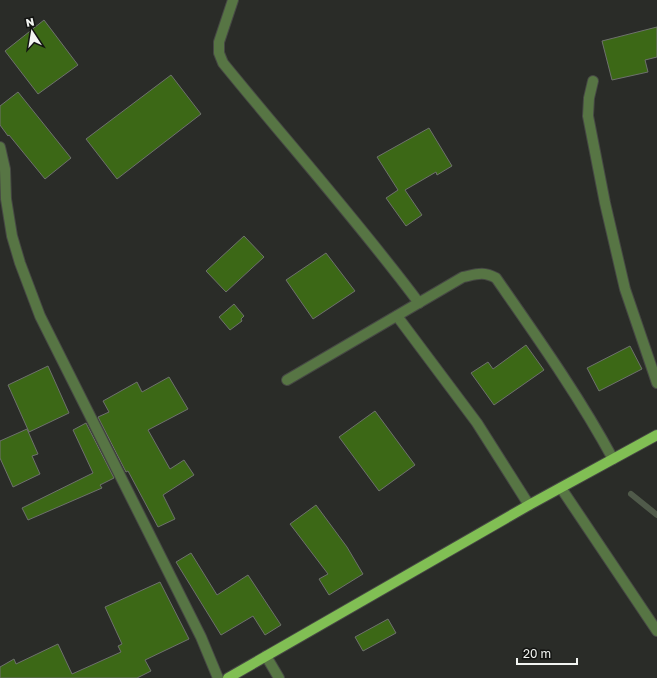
<svg xmlns="http://www.w3.org/2000/svg" width="657" height="678" font-family="'Golos Text',sans-serif">
<style>
.lines{fill:none;stroke-linecap:round;stroke-linejoin:round}
.stream{stroke:#505a4a;stroke-width:6}
.building{fill:#3c6816;stroke:#6e716d}
.minor-casing{stroke:#464844;stroke-width:12}
.major-casing{stroke:#464844;stroke-width:12}
.minor{stroke:#577544;stroke-width:10}
.major{stroke:#81bf54;stroke-width:10}
</style>
<rect width="100%" height="100%" fill="#2a2c28"/>
<g class="lines">
<polyline class="stream" points="631,494 657,515"/>
</g>
<g class="building">
<polygon points="44,20 78,65 38,94 5,51"/>
<polygon points="657,27 657,57 645,60 648,72 612,80 602,41"/>
<polygon points="171,75 201,114 117,179 86,139"/>
<polygon points="18,92 71,158 45,179 9,135 8,136 0,125 0,106"/>
<polygon points="429,128 452,166 437,175 436,172 405,190 422,215 406,226 386,198 398,190 377,157"/>
<polygon points="244,236 264,257 226,292 206,271"/>
<polygon points="326,253 355,291 313,319 286,280"/>
<polygon points="234,304 244,316 241,319 242,321 230,330 219,317"/>
<polygon points="526,345 544,370 494,405 471,373 488,362 493,369"/>
<polygon points="630,346 642,369 599,391 587,368"/>
<polygon points="48,366 69,413 29,432 8,385"/>
<polygon points="169,377 188,409 148,430 170,469 184,460 194,475 163,495 175,519 158,527 128,471 126,472 98,417 109,412 103,401 137,382 142,392"/>
<polygon points="375,411 415,465 379,491 339,437"/>
<polygon points="86,423 114,478 100,485 102,488 28,520 22,508 93,473 73,430"/>
<polygon points="27,429 38,454 32,456 40,474 13,487 0,458 0,441"/>
<polygon points="316,505 347,547 363,574 329,595 319,579 328,574 290,524"/>
<polygon points="191,553 217,595 248,575 281,625 265,635 253,616 221,635 176,562"/>
<polygon points="160,582 189,639 145,660 151,671 137,678 0,678 0,667 14,659 16,664 58,644 72,674 121,652 118,646 122,644 105,607"/>
<polygon points="388,619 396,633 363,651 355,637"/>
</g>
<g class="lines">
<g class="minor-casing">
<g id="minor">
<path d="M233,0L219,42V53L223,63C288,143 357,220 419,303"/>
<polyline points="593,81 589,98 588,116 605,203 625,289 657,383"/>
<polyline points="0,147 5,169 6,199 12,236 20,263 40,316 201,637 218,678"/>
<polyline points="397,316 477,423 529,505"/>
<path d="M287,380L463,277C477,274 483,271 496,278C537,337 579,396 613,459"/>
<polyline points="561,488 657,631"/>
<polyline points="266,656 279,678"/>
</g>
</g>
<g class="major-casing">
<polyline id="major" points="228,678 529,505 657,435"/>
</g>
<use href="#minor" class="minor"/>
<use href="#major" class="major"/>
</g>
<g transform="translate(32 32) rotate(348)" stroke="#131412" stroke-width="3" paint-order="stroke">
<path d="M0-3L7 15L0 10L-7 15Z" fill="#f3f5f2"/>
<text y="-6" font-size="11" font-weight="bold" text-anchor="middle" fill="#f3f5f2">N</text>
</g>
<path d="M517 658v6h60v-6" fill="none" stroke="#f3f5f2" stroke-width="2"/>
<text x="523" y="658" font-size="12" fill="#f3f5f2" stroke="#131412" stroke-width="3" paint-order="stroke">20 m</text>
</svg>
